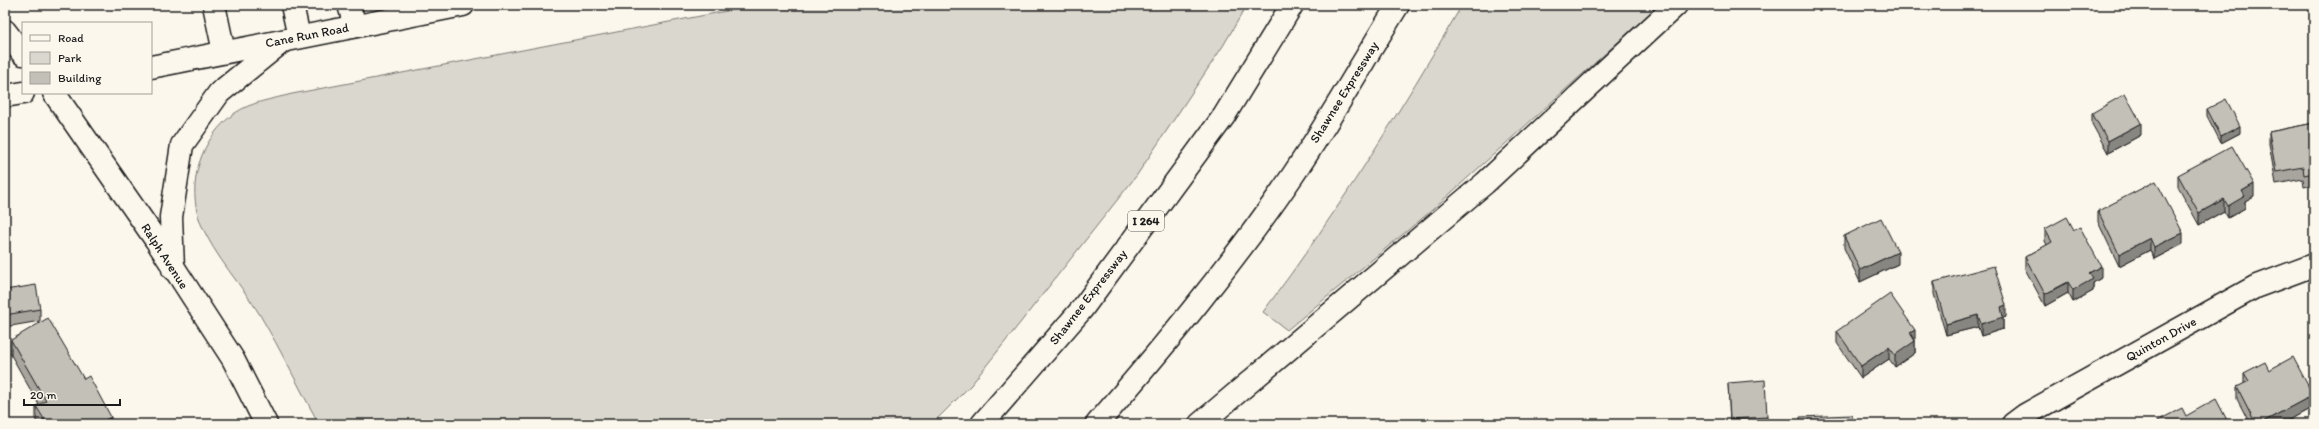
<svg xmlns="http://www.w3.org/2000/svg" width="2319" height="429" font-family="Itim,sans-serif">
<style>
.green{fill:#dad7ce;stroke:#7b7a75}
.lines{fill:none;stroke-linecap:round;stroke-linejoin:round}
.minor-casing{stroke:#1c1c1c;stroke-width:25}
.major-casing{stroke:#1c1c1c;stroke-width:25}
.highway-casing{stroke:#1c1c1c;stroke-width:25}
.minor{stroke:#fbf7ec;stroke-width:22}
.major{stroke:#fbf7ec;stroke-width:22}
.highway{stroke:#fbf7ec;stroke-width:22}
.wall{fill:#a8a59e;stroke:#1c1c1c}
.shaded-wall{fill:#888681;stroke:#1c1c1c}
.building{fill:#c3c0b8;stroke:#1c1c1c}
.labels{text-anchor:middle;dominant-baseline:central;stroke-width:3;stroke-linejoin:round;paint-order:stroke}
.shield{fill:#fbf7ec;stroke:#5f5e5a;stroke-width:1}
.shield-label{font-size:12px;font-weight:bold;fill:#1c1c1c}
.street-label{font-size:13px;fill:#1c1c1c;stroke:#fbf7ec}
</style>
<rect width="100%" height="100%" fill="#fbf7ec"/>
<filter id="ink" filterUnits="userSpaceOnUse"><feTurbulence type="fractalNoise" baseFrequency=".025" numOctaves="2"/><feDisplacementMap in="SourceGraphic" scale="8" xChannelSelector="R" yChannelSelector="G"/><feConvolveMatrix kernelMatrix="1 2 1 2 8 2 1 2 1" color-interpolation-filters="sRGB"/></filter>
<g filter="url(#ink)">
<g class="green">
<path d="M758,5H1247L1223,46L1137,175L971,385L932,424H319C299,388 281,350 260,315C241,284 215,257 201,224C185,185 201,137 235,113C251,102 273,99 292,94Z"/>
<path d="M1462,5H1659L1431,211L1287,330L1263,312C1336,215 1401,110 1462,5Z"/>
</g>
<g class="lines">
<g class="minor-casing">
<g id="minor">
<polyline points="214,5 224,52"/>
<polyline points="292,5 299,37"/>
<polyline points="349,5 355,26"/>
<polyline points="5,31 23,54"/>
<polyline points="54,93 156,240 233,359 266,424"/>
<polyline points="2013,424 2025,415 2255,287 2314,265"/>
</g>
</g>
<g class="major-casing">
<g id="major">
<polyline points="151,67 463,5"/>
<polyline points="5,96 23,93"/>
<polyline points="173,269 171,217 182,145 219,93 283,41"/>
</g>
</g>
<g class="highway-casing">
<g id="highway">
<polyline points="982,424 1082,309 1224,116 1292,5"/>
<path d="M1097,424C1166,344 1234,262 1293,175C1330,120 1363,61 1398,5"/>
<polyline points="1200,424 1485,183 1676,5"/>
</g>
</g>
<use href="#minor" class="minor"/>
<use href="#major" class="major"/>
<use href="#highway" class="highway"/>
</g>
<g class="wall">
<polygon points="2207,109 2240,133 2221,143 2207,116"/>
<polygon points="2092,113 2141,135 2108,153 2092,124"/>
<polygon points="2314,123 2314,185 2304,187 2303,179 2276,184 2269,144 2269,132"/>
<polygon points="2178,175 2254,196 2245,201 2245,208 2228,218 2224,211 2199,225 2178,187"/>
<polygon points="2098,211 2183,244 2154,259 2150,250 2119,266 2098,222"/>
<polygon points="2045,229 2074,230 2101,278 2093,283 2093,291 2073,302 2068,293 2045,306 2025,269 2025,257 2047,245 2045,241"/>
<polygon points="1844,236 1898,264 1860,282 1844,248"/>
<polygon points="1934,282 2006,317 2003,318 2003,329 1981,336 1978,327 1946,335 1934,294"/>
<polygon points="5,290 40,309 40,321 5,327"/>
<polygon points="1837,331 1915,340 1915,353 1895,367 1889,359 1861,378 1837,343"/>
<polygon points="11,340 84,379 111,424 38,424 36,422 36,406 39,405 11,355"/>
<polygon points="2269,370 2313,407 2282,424 2250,424 2237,399 2237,387 2244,384 2244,373"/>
<polygon points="1728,383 1767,417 1767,424 1730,424"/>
</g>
<g class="shaded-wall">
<polygon points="2141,123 2141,135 2108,153 2108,141"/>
<polygon points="2240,126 2240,133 2221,143 2221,136"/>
<polygon points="2254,184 2254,196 2245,201 2245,208 2228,218 2228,206 2242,191"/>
<polygon points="2224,199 2224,211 2199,225 2199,213"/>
<polygon points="2183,233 2183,244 2154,259 2154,247"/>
<polygon points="2150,238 2150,250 2119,266 2119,254"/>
<polygon points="1898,252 1898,264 1860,282 1860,270"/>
<polygon points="2101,266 2101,278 2093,283 2093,291 2073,302 2073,290 2089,273"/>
<polygon points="2068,282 2068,293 2045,306 2045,294"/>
<polygon points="2006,305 2006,317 2003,318 2003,329 1981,336 1981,324 2001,307"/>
<polygon points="1978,315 1978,327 1946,335 1946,324"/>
<polygon points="1915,330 1915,353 1895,367 1895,355 1910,333"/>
<polygon points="1889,347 1889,359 1861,378 1861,366"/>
<polygon points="2313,395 2313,407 2282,424 2259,424"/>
<polygon points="111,417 111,424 98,424"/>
</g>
<g class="building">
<polygon points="2125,94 2141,123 2108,141 2092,113"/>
<polygon points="2226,99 2240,126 2221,136 2207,109"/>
<polygon points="2314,123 2314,173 2304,175 2303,167 2276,172 2269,132"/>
<polygon points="2232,146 2254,184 2242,191 2245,196 2228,206 2224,199 2199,213 2178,175"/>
<polygon points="2156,181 2183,233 2154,247 2150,238 2119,254 2098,211"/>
<polygon points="2067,217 2074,230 2080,227 2101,266 2089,273 2093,279 2073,290 2068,282 2045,294 2025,257 2052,242 2045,229"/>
<polygon points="1881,218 1898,252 1860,270 1844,236"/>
<polygon points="1994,266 2006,305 2001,307 2003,317 1981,324 1978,315 1946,324 1934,282"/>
<polygon points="36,285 40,309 5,315 5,290"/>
<polygon points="1890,294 1915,330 1910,333 1915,341 1895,355 1889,347 1861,366 1837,331"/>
<polygon points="48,318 84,379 89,376 111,417 98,424 47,424 36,406 46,401 11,340"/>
<polygon points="2293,357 2313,395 2259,424 2256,424 2237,387 2249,381 2244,373 2265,362 2269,370"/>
<polygon points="1765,380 1767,417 1730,419 1728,383"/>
<polygon points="2216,399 2229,424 2158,424 2157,421 2182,408 2186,416"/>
<polygon points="1852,415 1852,424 1800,424 1800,417"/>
</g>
</g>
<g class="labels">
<rect class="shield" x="1128" y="211" width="36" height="20" rx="3"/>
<g class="shield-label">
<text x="1146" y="221">I 264</text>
</g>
<g class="street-label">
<text transform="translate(307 35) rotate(-11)">Cane Run Road</text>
<text transform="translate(1344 92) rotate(-58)">Shawnee Expressway</text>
<text transform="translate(165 256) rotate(57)">Ralph Avenue</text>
<text transform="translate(1088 297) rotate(-52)">Shawnee Expressway</text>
<text transform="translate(2161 339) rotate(-29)">Quinton Drive</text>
</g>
</g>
<rect width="2319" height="429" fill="none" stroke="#fbf7ec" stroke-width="20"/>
<rect x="10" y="10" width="2299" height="409" fill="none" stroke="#1c1c1c" stroke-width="1.5" filter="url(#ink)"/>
<rect x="22" y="22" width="130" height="72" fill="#fbf7ec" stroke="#a29f99"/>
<rect x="30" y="35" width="20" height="6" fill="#fbf7ec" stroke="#a29f99"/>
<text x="58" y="42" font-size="12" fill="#1c1c1c">Road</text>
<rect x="30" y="52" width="20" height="12" fill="#dad7ce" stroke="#a29f99"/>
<text x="58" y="62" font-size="12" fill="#1c1c1c">Park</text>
<rect x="30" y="72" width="20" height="12" fill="#c3c0b8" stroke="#a29f99"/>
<text x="58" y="82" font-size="12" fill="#1c1c1c">Building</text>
<path d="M24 399v6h96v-6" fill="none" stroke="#1c1c1c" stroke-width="2"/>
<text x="30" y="399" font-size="12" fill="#1c1c1c" stroke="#fbf7ec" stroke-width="3" paint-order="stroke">20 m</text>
</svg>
